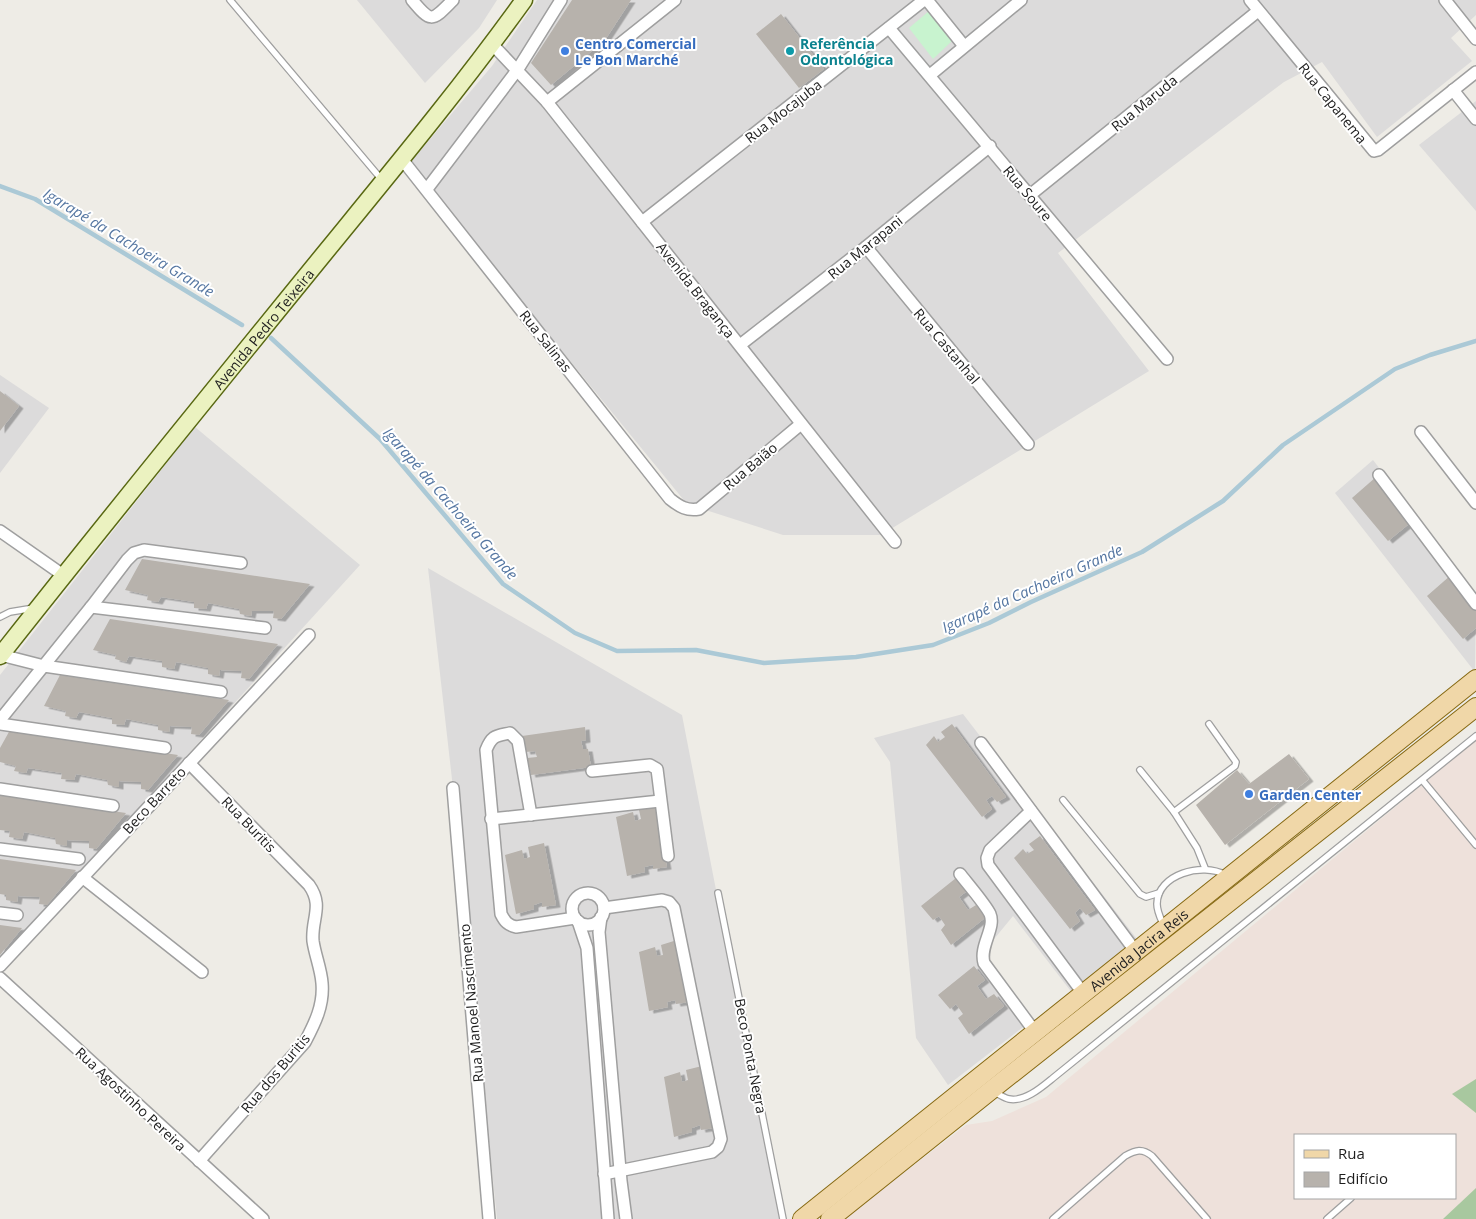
<svg xmlns="http://www.w3.org/2000/svg" width="1476" height="1219" font-family="'Open Sans',sans-serif">
<style>
.residential{fill:#dcdbdb}
.military{fill:#eee1db;fill-rule:evenodd}
.forest{fill:#a8c89f}
.park{fill:#c8f3cf}
.lines{fill:none;stroke-linecap:round;stroke-linejoin:round}
.stream{stroke:#abc9d6;stroke-width:4.5}
.building{fill:#b7b2ac;filter:url(#shadow)}
.lane-casing{stroke:#9f9f9f;stroke-width:8}
.street-casing{stroke:#9f9f9f;stroke-width:14}
.secondary-casing{stroke:#596812;stroke-width:19}
.primary-casing{stroke:#866912;stroke-width:20}
.lane{stroke:#fff;stroke-width:5.5}
.street{stroke:#fff;stroke-width:11}
.secondary{stroke:#ebf2c0;stroke-width:16}
.primary{stroke:#f0d7a8;stroke-width:18}
.shop-dot{fill:#3f7fe0;stroke:#fff;stroke-width:2}
.culture-dot{fill:#0f9aa8;stroke:#fff;stroke-width:2}
.labels{text-anchor:middle;dominant-baseline:central;stroke-width:4;stroke-linejoin:round;paint-order:stroke}
.shop-label{font-size:14px;font-weight:bold;fill:#366cbe;stroke:#fff;text-anchor:start}
.culture-label{font-size:14px;font-weight:bold;fill:#0d838f;stroke:#fff;text-anchor:start}
.street-label{font-size:14px;fill:#1e1e1e;stroke:#fff}
.water-label{font-size:15px;font-style:italic;fill:#5677a2;stroke:#fff}
</style>
<defs>
<filter id="shadow"><feDropShadow dx="4.5" dy="2.5" stdDeviation="0" flood-color="#0004"/></filter>
</defs>
<rect width="100%" height="100%" fill="#eeece6"/>
<g class="residential">
<polygon points="357,0 497,0 479,28 425,83"/>
<polygon points="537,0 1476,0 1476,15 1451,38 1472,61 1377,137 1322,62 1284,82 1058,253 1149,371 881,535 783,535 687,504 409,164 492,66"/>
<polygon points="1476,101 1476,211 1419,145"/>
<polygon points="0,375 49,408 0,473"/>
<polygon points="195,427 360,565 0,961 0,675"/>
<polygon points="1373,460 1476,594 1475,672 1335,493"/>
<polygon points="428,568 682,715 780,1219 497,1219 453,788"/>
<polygon points="963,714 1140,943 1073,994 1013,916 976,961 1027,1024 948,1085 916,1038 890,762 874,738"/>
</g>
<path class="military" d="M1476,740V1219H844L966,1125L992,1121L1046,1097ZM1295,1135H1455V1198H1295Z"/>
<g class="forest">
<polygon points="1476,1079 1476,1113 1452,1094"/>
<polygon points="1476,1188 1476,1219 1443,1219"/>
</g>
<polygon class="park" points="929,11 952,41 933,59 909,28"/>
<g class="lines">
<g class="stream">
<polyline points="0,186 35,199 242,325"/>
<polyline points="271,338 380,439 503,584 575,633 617,651 696,650 764,663 856,657 933,645 989,623 1031,602 1142,552 1223,501 1283,445 1395,369 1430,355 1476,341"/>
</g>
</g>
<g class="building">
<polygon points="572,0 631,0 605,40 551,85 531,63"/>
<polygon points="781,14 824,69 799,88 756,34"/>
<polygon points="0,391 19,406 0,431"/>
<polygon points="1376,477 1410,523 1388,541 1352,498"/>
<polygon points="142,559 310,584 281,619 273,618 274,611 252,611 251,616 240,614 239,609 208,603 206,609 194,608 194,602 161,597 158,602 147,600 148,595 125,590"/>
<polygon points="1451,575 1476,609 1476,628 1463,639 1427,596"/>
<polygon points="110,619 278,644 249,679 241,678 242,671 220,670 219,676 208,674 208,668 176,662 174,669 162,667 162,661 129,656 126,662 115,659 116,655 93,650"/>
<polygon points="60,675 229,700 199,735 191,734 192,727 170,726 169,732 158,730 158,725 126,719 124,725 112,724 112,718 79,712 76,718 65,716 66,711 44,706"/>
<polygon points="952,724 1006,797 997,802 992,796 986,800 992,809 982,817 926,745 934,736 938,742 945,737 941,732"/>
<polygon points="585,727 586,740 581,741 583,749 588,749 591,767 531,775 527,758 537,757 535,751 526,752 522,736"/>
<polygon points="10,730 178,755 148,790 141,789 141,782 119,781 119,787 108,785 107,780 76,774 74,780 61,779 62,773 28,768 26,773 14,771 16,766 0,762 0,748"/>
<polygon points="1289,754 1309,779 1225,845 1196,805 1237,770 1249,784"/>
<polygon points="0,795 126,813 96,849 89,848 89,841 67,840 67,846 56,844 55,838 24,832 22,839 9,837 10,831 0,830"/>
<polygon points="655,805 667,867 653,869 653,865 644,867 645,872 627,876 616,817 633,812 635,821 641,819 639,810"/>
<polygon points="1040,836 1095,910 1086,915 1080,908 1075,913 1080,921 1070,929 1014,858 1023,849 1027,854 1034,850 1029,844"/>
<polygon points="544,843 556,905 542,907 542,902 534,905 534,909 516,914 505,855 522,850 524,859 530,857 528,847"/>
<polygon points="0,859 76,870 47,905 39,904 40,897 18,896 17,902 6,900 6,895 0,894"/>
<polygon points="956,878 967,891 959,897 968,910 976,905 986,917 951,945 941,930 945,925 939,916 933,920 921,906"/>
<polygon points="0,925 22,928 0,955"/>
<polygon points="677,940 689,1002 676,1004 675,1000 667,1002 668,1007 649,1011 639,952 655,947 657,956 663,955 661,945"/>
<polygon points="974,966 985,980 977,986 986,999 994,994 1004,1006 969,1034 958,1018 963,1014 956,1004 950,1009 938,995"/>
<polygon points="702,1066 714,1128 701,1130 700,1125 692,1128 692,1132 674,1137 664,1077 680,1072 682,1082 688,1080 686,1070"/>
</g>
<g class="lines">
<g class="lane-casing">
<g id="lane">
<polyline points="230,0 382,180"/>
<polyline points="0,617 10,612 34,608"/>
<polyline points="1140,770 1174,812"/>
<polyline points="1423,781 1476,845"/>
<polyline points="1063,800 1140,894 1146,897 1159,893"/>
<polyline points="1205,868 1197,848 1174,812 1235,766 1236,762 1209,724"/>
<polyline points="718,893 783,1219"/>
<path d="M1164,926C1161,919 1157,912 1157,904C1157,874 1203,862 1225,875"/>
<path d="M994,1092C999,1094 1004,1098 1009,1099C1025,1102 1042,1087 1053,1078L1476,736"/>
<path d="M1053,1219L1125,1156C1136,1150 1142,1148 1152,1156L1207,1219"/>
<polyline points="1327,1219 1351,1198"/>
</g>
</g>
<g class="street-casing">
<g id="street">
<path d="M412,0C432,24 432,21 453,0"/>
<polyline points="927,0 964,46"/>
<polyline points="1250,0 1374,151 1378,150 1476,72"/>
<polyline points="1445,0 1476,39"/>
<polyline points="889,28 1167,359"/>
<polyline points="492,44 547,102 895,542"/>
<polyline points="930,75 1021,0"/>
<polyline points="1453,90 1476,119"/>
<polyline points="547,102 675,0"/>
<path d="M401,158L670,499C680,507 687,511 699,509L801,424"/>
<polyline points="427,189 518,69 561,0"/>
<polyline points="1030,195 1258,11"/>
<polyline points="642,222 924,0"/>
<polyline points="866,247 1028,444"/>
<polyline points="740,345 866,247 990,146"/>
<polyline points="1421,432 1476,503"/>
<polyline points="1379,475 1476,604"/>
<polyline points="0,531 63,575"/>
<polyline points="91,607 265,628"/>
<polyline points="1,655 44,666 221,692"/>
<polyline points="0,720 91,607 127,560 134,553 144,550 241,563"/>
<polyline points="0,724 165,748"/>
<polyline points="981,743 1136,952"/>
<path d="M189,763L309,885C324,906 311,919 313,941C315,955 321,969 322,983C324,1005 315,1023 305,1042L199,1161"/>
<polyline points="592,771 650,765 657,769 668,856"/>
<polyline points="453,788 489,1219"/>
<polyline points="0,789 113,806"/>
<polyline points="1031,811 990,850 987,858 988,865 1083,993"/>
<path d="M531,815L518,741L510,733C496,736 492,735 486,750L501,914C505,922 508,925 516,927L575,918"/>
<polyline points="491,819 660,801"/>
<polyline points="0,849 79,859"/>
<path d="M960,874C967,883 986,905 990,914C996,928 979,946 984,963L1035,1032"/>
<polyline points="82,877 202,972"/>
<circle cx="588" cy="909" r="16"/>
<polyline points="604,908 662,900 669,902 674,908 721,1139 718,1147 712,1152 604,1174"/>
<polyline points="0,913 17,915"/>
<polyline points="601,917 599,932 621,1181 626,1219"/>
<polyline points="578,921 587,948 608,1219"/>
<polyline points="0,966 309,635"/>
<polyline points="0,978 263,1219"/>
</g>
</g>
<g class="secondary-casing">
<g id="secondary">
<path id="s1" d="M0,656C108,519 218,384 328,249C395,167 462,86 524,0"/>
</g>
</g>
<g class="primary-casing">
<g id="primary">
<path id="s2" d="M802,1219L1476,679"/>
<polyline points="830,1219 990,1091 1476,707"/>
</g>
</g>
<use href="#lane" class="lane"/>
<use href="#street" class="street"/>
<use href="#secondary" class="secondary"/>
<use href="#primary" class="primary"/>
</g>
<g class="shop-dot">
<circle cx="565" cy="51" r="5"/>
<circle cx="1249" cy="794" r="5"/>
</g>
<circle class="culture-dot" cx="790" cy="51" r="5"/>
<g class="labels">
<g class="shop-label">
<text x="575" y="43">Centro Comercial<tspan x="575" dy="16">Le Bon Marché</tspan></text>
<text x="1259" y="794">Garden Center</text>
</g>
<g class="culture-label">
<text x="800" y="43">Referência<tspan x="800" dy="16">Odontológica</tspan></text>
</g>
<g class="street-label">
<text transform="translate(1144 103) rotate(-39)">Rua Maruda</text>
<text transform="translate(1333 103) rotate(51)">Rua Capanema</text>
<text transform="translate(783 111) rotate(-38)">Rua Mocajuba</text>
<text transform="translate(1028 193) rotate(50)">Rua Soure</text>
<text transform="translate(865 247) rotate(-39)">Rua Marapani</text>
<text transform="translate(696 290) rotate(52)">Avenida Bragança</text>
<text stroke="none"><textPath href="#s1" startOffset="420">Avenida Pedro Teixeira</textPath></text>
<text transform="translate(546 341) rotate(52)">Rua Salinas</text>
<text transform="translate(947 346) rotate(50)">Rua Castanhal</text>
<text transform="translate(750 466) rotate(-40)">Rua Baião</text>
<text transform="translate(154 800) rotate(-47)">Beco Barreto</text>
<text transform="translate(249 824) rotate(46)">Rua Buritis</text>
<text stroke="none"><textPath href="#s2" startOffset="431">Avenida Jacira Reis</textPath></text>
<text transform="translate(471 1003) rotate(-95)">Rua Manoel Nascimento</text>
<text transform="translate(751 1056) rotate(79)">Beco Ponta Negra</text>
<text transform="translate(275 1073) rotate(-50)">Rua dos Buritis</text>
<text transform="translate(131 1099) rotate(43)">Rua Agostinho Pereira</text>
</g>
<g class="water-label">
<text transform="translate(129 242) rotate(31)">Igarapé da Cachoeira Grande</text>
<text transform="translate(451 503) rotate(49)">Igarapé da Cachoeira Grande</text>
<text transform="translate(1032 588) rotate(-24)">Igarapé da Cachoeira Grande</text>
</g>
</g>
<rect x="1294" y="1134" width="162" height="65" fill="#ffffff" stroke="#a5a5a5"/>
<rect x="1304" y="1150" width="25" height="8" fill="#f0d7a8" stroke="#a5a5a5"/>
<text x="1338" y="1159" font-size="15" fill="#1e1e1e">Rua</text>
<rect x="1304" y="1172" width="25" height="15" fill="#b7b2ac" stroke="#a5a5a5"/>
<text x="1338" y="1184" font-size="15" fill="#1e1e1e">Edifício</text>
</svg>
